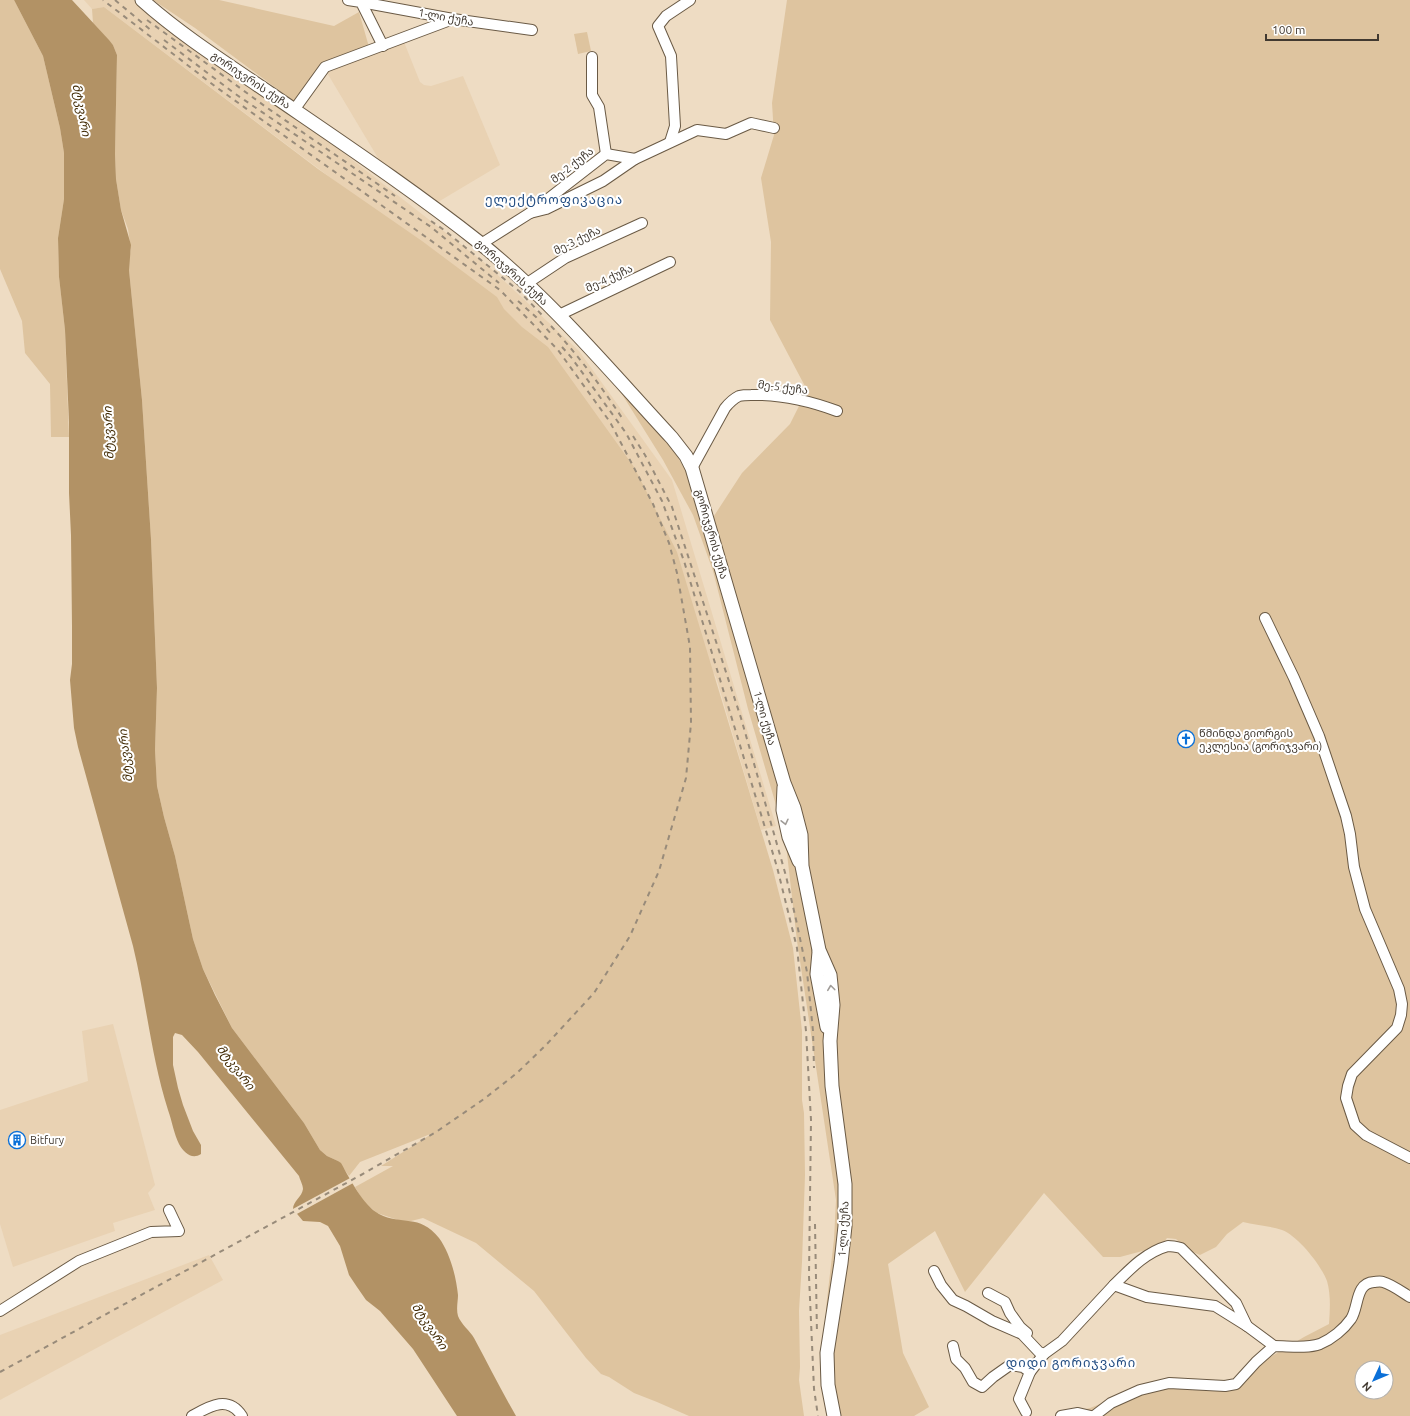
<svg xmlns="http://www.w3.org/2000/svg" width="1410" height="1416" font-family="Ubuntu,'Noto Sans Georgian',sans-serif">
<style>
.built{fill:#e9d2b3}
.green{fill:#dec49f;fill-rule:evenodd}
.water{fill:#b29265}
.pier{fill:#eedcc3}
.lines{fill:none;stroke-linecap:round;stroke-linejoin:round}
.minor-casing{stroke:#6a5a45;stroke-width:12}
.major-casing{stroke:#6a5a45;stroke-width:15}
.minor{stroke:#fff;stroke-width:10}
.major{stroke:#fff;stroke-width:13}
.rail{stroke:#988b7a;stroke-width:2;stroke-dasharray:5 5;stroke-linecap:butt}
.oneway{stroke:#a09c98}
.labels{text-anchor:middle;dominant-baseline:central;stroke-width:4;stroke-linejoin:round;paint-order:stroke}
.street-label{font-size:11px;fill:#413930;stroke:#fff}
.poi-label{font-size:11px;fill:#413930;stroke:#fff;text-anchor:start}
.water-label{font-size:12px;font-style:italic;fill:#422b05;stroke:#fff}
.quarter-label{font-size:13px;letter-spacing:1px;fill:#244e83;stroke:#fff}
</style>
<rect width="100%" height="100%" fill="#eedcc3"/>
<g class="built">
<polygon points="84,0 147,0 486,264 579,351 672,480 776,826 761,830 716,677 445,264 104,7 92,9"/>
<polygon points="404,42 420,82 424,85 431,86 463,76 500,165 438,202 381,163 326,71"/>
<polygon points="113,1024 155,1185 148,1193 155,1210 113,1223 115,1231 13,1267 0,1224 0,1110 88,1081 82,1031"/>
<polygon points="209,1255 223,1280 0,1400 0,1335"/>
</g>
<g class="green">
<polygon points="0,0 14,0 43,56 60,128 64,153 64,199 58,238 59,277 65,330 69,437 51,437 50,384 25,353 22,321 0,269"/>
<polygon points="153,0 219,0 334,26 359,12 369,47 321,63 295,102 195,28"/>
<path d="M787,0H1410V1416H1058L1090,1408L1169,1377L1230,1381L1304,1337L1329,1324C1330,1309 1331,1295 1327,1281C1321,1265 1298,1236 1282,1230C1270,1226 1255,1225 1243,1222L1227,1234L1216,1247L1200,1255L1188,1250L1176,1239L1167,1238L1161,1246L1120,1257H1103L1044,1193L965,1292L935,1231L888,1264L903,1353L929,1407L914,1416H831L825,1385L826,1308L834,1239L836,1200L797,941L785,836L748,709L713,571L693,515L663,460L615,383L674,451L687,473L700,522L712,519L742,473L790,424L807,390L770,320L771,242L761,178L774,135L772,103ZM1362,1368H1386V1392H1362Z"/>
<polygon points="104,7 318,169 422,241 497,297 504,309 522,327 548,347 634,467 677,552 773,870 793,948 802,1031 802,1100 804,1113 805,1175 802,1262 799,1311 800,1367 799,1380 804,1416 689,1416 657,1402 634,1393 609,1377 601,1374 586,1358 534,1291 476,1243 423,1218 411,1221 401,1221 377,1213 363,1201 355,1187 393,1166 381,1166 433,1133 360,1162 349,1176 338,1161 327,1156 320,1150 304,1123 232,1028 203,969 193,939 175,856 164,817 157,786 155,750 157,688 151,539 142,400 129,270 129,258 131,250 128,229 121,210 116,179 115,154 117,55 113,45 93,23 92,9"/>
<polygon points="587,32 591,51 578,54 574,34"/>
</g>
<path class="water" d="M14,0H72L109,40L113,45L117,55L115,154L116,179L121,210L131,245L129,270L142,400L151,539L157,688L155,750L157,786L164,817L175,856L193,939L203,969L215,995L232,1028L304,1123L320,1150L327,1156L338,1161L341,1163C350,1179 363,1205 379,1214C402,1226 419,1213 439,1238C450,1253 456,1276 458,1295C458,1301 456,1309 458,1316C461,1324 470,1331 474,1338C488,1364 501,1390 516,1416H457L413,1349L380,1311L366,1300L357,1287L349,1275L340,1246L328,1226L320,1222L303,1221L293,1209C293,1201 302,1197 303,1189C303,1185 300,1180 299,1176L198,1052L182,1035L175,1033L173,1037V1065L178,1088L183,1105L193,1131L201,1145V1154C192,1160 184,1153 179,1144C174,1134 172,1121 168,1110C151,1056 146,1000 133,946L78,747L74,728L70,680L72,664V626L71,535L69,493V422L65,330L59,277L58,238L64,199V153L60,128L43,56Z"/>
<polygon class="pier" points="352,1177 355,1182 295,1215 291,1210"/>
<g class="lines">
<g class="minor-casing">
<g id="minor">
<polyline points="348,0 361,2 383,46"/>
<polyline points="361,2 453,19 532,30"/>
<polyline points="592,57 592,95 599,107 606,154"/>
<polyline points="294,110 325,67 453,19"/>
<polyline points="670,142 675,126 671,56 658,26 666,16 690,0"/>
<polyline points="530,213 546,209 603,181 635,159 697,130 726,134 751,123 774,128"/>
<polyline points="481,244 530,213 606,154 635,159"/>
<polyline points="526,284 565,258 642,223"/>
<polyline points="559,315 670,262"/>
<path d="M692,468L725,408C729,403 733,399 739,396C743,395 747,395 751,395C780,394 810,401 837,411"/>
<polyline points="1265,618 1294,678 1319,736 1346,816 1350,834 1354,867 1365,909 1399,989 1402,1004 1401,1015 1397,1028 1352,1074 1348,1086 1346,1098 1355,1125 1366,1135 1410,1158"/>
<polyline points="934,1271 941,1285 953,1300 966,1306 992,1321 1022,1334 1039,1352 1044,1354"/>
<path d="M1114,1285C1130,1269 1146,1252 1168,1246C1172,1246 1177,1247 1181,1248L1236,1303L1247,1326"/>
<polyline points="988,1293 1005,1302 1010,1313 1020,1327 1027,1333"/>
<polyline points="0,1311 79,1261 151,1232 179,1231 169,1210"/>
<polyline points="953,1346 956,1359 965,1368 973,1382 982,1387 993,1377 1010,1365 1023,1367 1030,1372 1044,1354 1062,1341 1114,1285 1147,1297 1215,1306 1247,1326 1274,1346"/>
<polyline points="1026,1412 1019,1399 1030,1372"/>
<path d="M192,1416C210,1406 228,1395 242,1416"/>
<polyline points="1061,1416 1078,1413 1091,1416"/>
<path d="M1094,1416L1111,1403L1140,1390L1169,1383L1225,1386L1236,1384L1256,1362L1274,1346C1289,1346 1306,1349 1320,1344C1332,1339 1344,1329 1351,1319C1359,1307 1355,1283 1374,1282C1376,1282 1380,1281 1383,1282C1391,1284 1402,1292 1410,1297"/>
</g>
</g>
<g class="major-casing">
<g id="major">
<path d="M142,0C181,35 227,64 271,94C341,142 413,190 480,243C551,300 610,371 672,438L686,456L692,468L784,783L794,808L801,835L802,866L819,950L830,975L833,1005L830,1041L832,1086L845,1184V1226L841,1263L827,1353L828,1385L834,1416"/>
<polyline points="784,787 783,810 789,837 799,861"/>
<polyline points="819,952 817,974 827,1027"/>
</g>
</g>
<use href="#minor" class="minor"/>
<use href="#major" class="major"/>
<g class="rail">
<polyline points="115,0 152,31"/>
<polyline points="147,20 266,107 395,196"/>
<polyline points="164,40 234,93 431,227 499,283"/>
<polyline points="431,221 444,230 519,291 542,315"/>
<polyline points="518,301 536,317 553,336"/>
<path d="M551,326C578,355 602,387 624,421"/>
<polyline points="562,347 571,357 626,433 662,501 684,561 777,867 797,948 806,1031 811,1120 809,1276 814,1389 818,1416"/>
<polyline points="633,436 645,455 672,507 741,718 786,876 797,924 807,972 813,1031 814,1068"/>
<polyline points="815,1224 817,1334"/>
<polyline points="0,1372 361,1175 436,1132 484,1099 517,1073 546,1045 594,993 630,936 659,871 686,778 691,723 690,647 677,573 669,543 653,504 610,422 558,350 500,290 216,87 103,0"/>
</g>
</g>
<defs><path id="oneway-chevron" d="M-2-3.5L2.5 0L-2 3.5" fill="none" stroke-width="1.6" stroke-linecap="round" stroke-linejoin="round"/></defs>
<g class="oneway">
<use href="#oneway-chevron" transform="translate(785 822) rotate(77)"/>
<use href="#oneway-chevron" transform="translate(831 988) rotate(-97)"/>
</g>
<defs>
<g id="church-ring" transform="scale(0.9)"><circle r="9.5" fill="#fff" stroke="#0b70d8" stroke-width="1.5"/><path d="M-1.2-6h2.4v3.5h3.3v2.4h-3.3V6h-2.4V-.1h-3.3v-2.4h3.3Z" fill="#0b70d8"/></g>
<g id="building-ring" transform="scale(0.9)"><circle r="9.5" fill="#fff" stroke="#0b70d8" stroke-width="1.5"/><path d="M-4-6H4V6H1V3H-1V6H-4ZM-2.5-4.3h1.7v1.8h-1.7ZM.8-4.3h1.7v1.8H.8ZM-2.5-1h1.7V.8h-1.7ZM.8-1h1.7V.8H.8Z" fill="#0b70d8"/></g>
</defs>
<g fill-rule="evenodd">
<use href="#church-ring" x="1186" y="739"/>
<use href="#building-ring" x="17" y="1140"/>
</g>
<g class="labels">
<g class="street-label">
<text transform="translate(446 17) rotate(10)">1-ლი ქუჩა</text>
<text transform="translate(251 80) rotate(34)">გორიჯვრის ქუჩა</text>
<text transform="translate(572 165) rotate(-38)">მე-2 ქუჩა</text>
<text transform="translate(577 240) rotate(-26)">მე-3 ქუჩა</text>
<text transform="translate(512 272) rotate(42)">გორიჯვრის ქუჩა</text>
<text transform="translate(609 278) rotate(-25)">მე-4 ქუჩა</text>
<text transform="translate(783 387) rotate(7)">მე-5 ქუჩა</text>
<text transform="translate(712 534) rotate(74)">გორიჯვრის ქუჩა</text>
<text transform="translate(765 718) rotate(74)">1-ლი ქუჩა</text>
<text transform="translate(843 1229) rotate(-87)">1-ლი ქუჩა</text>
</g>
<g class="poi-label">
<text x="1199" y="733">წმინდა გიორგის<tspan x="1199" dy="13">ეკლესია (გორიჯვარი)</tspan></text>
<text x="30" y="1140">Bitfury</text>
</g>
<g class="water-label">
<text transform="translate(82 110) rotate(79)">მტკვარი</text>
<text transform="translate(108 433) rotate(-92)">მტკვარი</text>
<text transform="translate(125 756) rotate(-96)">მტკვარი</text>
<text transform="translate(236 1067) rotate(52)">მტკვარი</text>
<text transform="translate(430 1326) rotate(56)">მტკვარი</text>
</g>
<g class="quarter-label">
<text x="554" y="199">ელექტროფიკაცია</text>
<text x="1071" y="1362">დიდი გორიჯვარი</text>
</g>
</g>
<g transform="translate(1374 1380) rotate(226)"><circle r="19" fill="#ffffff" stroke="#b3b0ac"/>
<path d="M0-3L7 15L0 10L-7 15Z" fill="#0b70d8"/>
<text y="-6" font-size="11" font-weight="bold" text-anchor="middle" fill="#413930">N</text>
</g>
<path d="M1266 34v6h112v-6" fill="none" stroke="#413930" stroke-width="2"/>
<text x="1272" y="34" font-size="12" fill="#413930" stroke="#ffffff" stroke-width="3" paint-order="stroke">100 m</text>
</svg>
